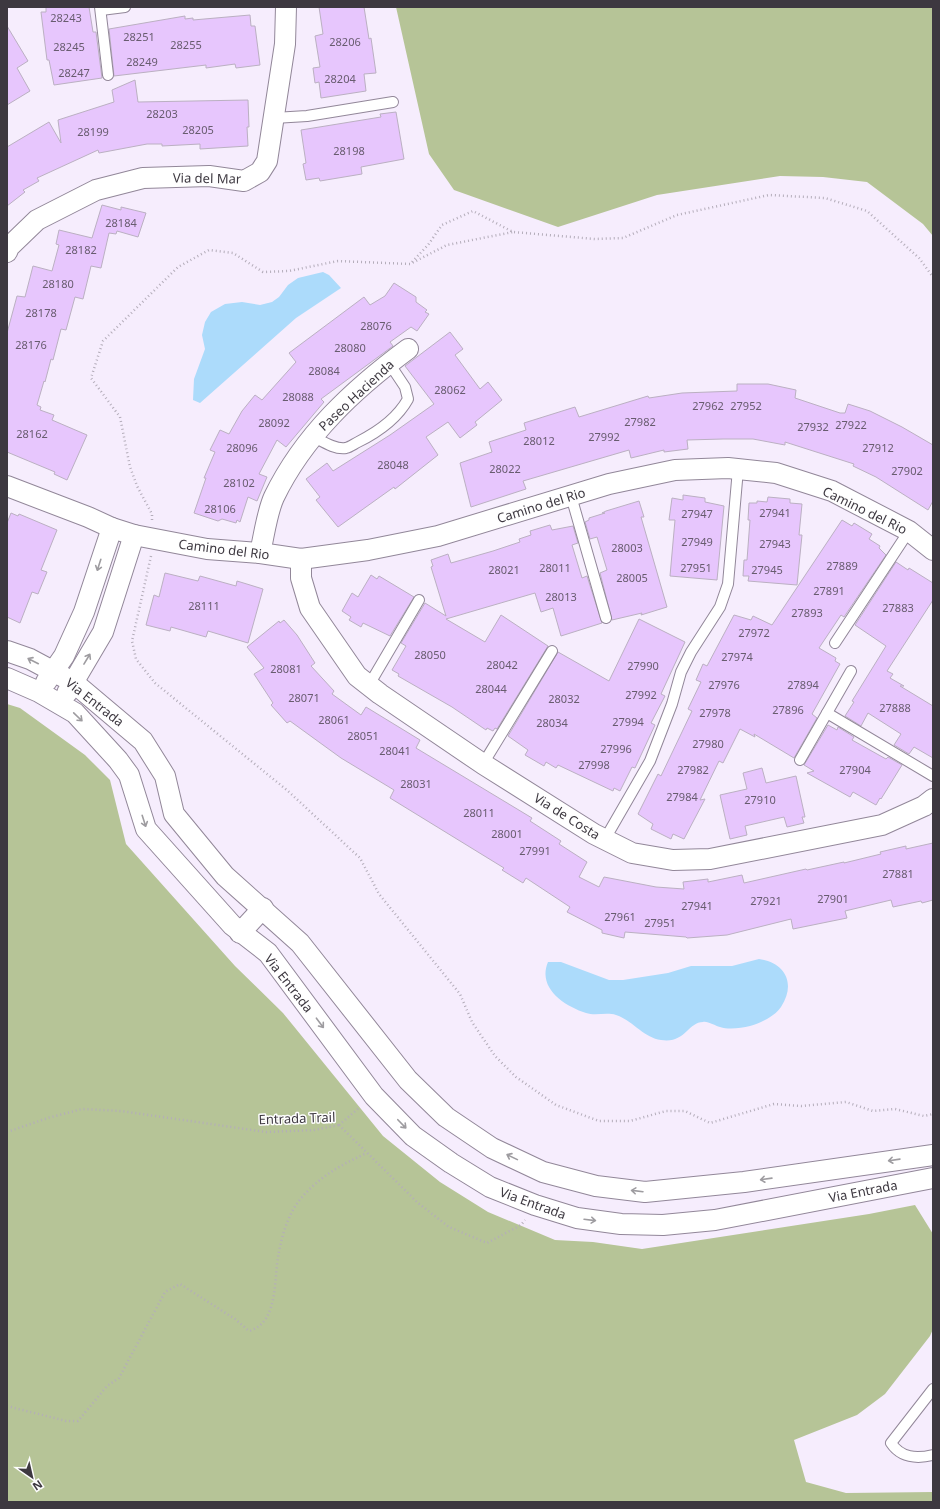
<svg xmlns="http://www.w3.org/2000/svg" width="940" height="1509" font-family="'Noto Sans',sans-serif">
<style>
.green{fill:#b6c497}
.water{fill:#acdbfb}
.building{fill:#e7c6fd;stroke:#bbb0c2}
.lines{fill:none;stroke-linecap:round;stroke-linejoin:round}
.service-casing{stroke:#928799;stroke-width:12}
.minor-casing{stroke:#928799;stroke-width:22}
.path{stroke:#b4adba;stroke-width:2.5;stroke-dasharray:1 3;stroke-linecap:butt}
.service{stroke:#fff;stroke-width:10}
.minor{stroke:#fff;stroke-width:20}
.oneway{stroke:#9e9ca0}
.labels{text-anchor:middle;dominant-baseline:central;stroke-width:3;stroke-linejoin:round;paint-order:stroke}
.number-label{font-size:11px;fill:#685c6f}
.street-label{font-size:13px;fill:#3d3840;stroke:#fefefe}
</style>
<rect width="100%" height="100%" fill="#f6edfd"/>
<g class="green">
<polygon points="396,7 933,7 933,236 923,224 867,182 823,177 780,176 657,195 558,227 454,190 429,154"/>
<polygon points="7,704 20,708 85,755 110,780 126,844 235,966 283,1013 383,1136 440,1182 488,1212 555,1240 593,1242 642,1249 869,1214 915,1205 933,1234 933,1329 930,1336 885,1394 857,1415 794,1440 806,1482 846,1493 933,1492 933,1502 7,1502"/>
</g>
<g class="water">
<polygon points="323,272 329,275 341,288 296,318 200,403 193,400 194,379 205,349 202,335 205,322 211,312 225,304 242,302 260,305 272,302 279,297 288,285 298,278"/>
<path d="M759,959C786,963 796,984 781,1007C775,1016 761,1023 750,1026C741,1028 729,1030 720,1027C715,1026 708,1021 703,1022C688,1022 685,1044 661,1040C644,1038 632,1020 616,1015C607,1012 595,1016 586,1013C564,1006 537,988 548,962H561L609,980H623L668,973L691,966H732Z"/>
</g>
<g class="building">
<polygon points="46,7 89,7 93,32 96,32 102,78 54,85 49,60 47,60 41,12 46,12"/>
<polygon points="319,7 364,7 369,39 371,38 376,73 364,74 366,91 321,98 319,82 315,83 313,68 320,67 315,36 323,34"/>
<polygon points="250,15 251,26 255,26 260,65 236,68 235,64 206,68 206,65 114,76 109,29 185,16 185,19 193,18 193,20"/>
<polygon points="7,26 28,61 17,68 30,91 7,105"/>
<polygon points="135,80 138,102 248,100 249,127 247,127 248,146 200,149 200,144 162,146 162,144 147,144 99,153 98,150 37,178 39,181 23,190 25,192 7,206 7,147 49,122 61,143 58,120 114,102 112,90"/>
<polygon points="396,112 404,159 361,167 362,174 320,181 319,178 306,180 303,164 306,163 301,130 381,117 380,114"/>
<polygon points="102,205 121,210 121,207 146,213 138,237 117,231 116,234 109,233 101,268 91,266 83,299 75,297 66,330 61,329 53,360 51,359 45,382 44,381 37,405 41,407 40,410 54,415 52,420 87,435 67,480 54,474 55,472 7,452 7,333 17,296 25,297 33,266 52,271 59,245 56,244 59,230 92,238"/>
<polygon points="394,283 416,297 416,302 427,310 425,312 429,314 417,331 411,327 390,342 393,346 321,399 324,402 286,447 277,440 259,474 267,477 257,501 248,497 240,522 237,520 236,523 222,519 218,521 194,513 206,478 204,478 215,452 210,450 220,430 229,434 242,411 255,395 262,400 296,362 289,353 364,297 370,305 385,296"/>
<polygon points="450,332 463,349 455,355 480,389 488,382 502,400 475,422 477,425 460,438 448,422 426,437 438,455 395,489 394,487 338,527 316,500 320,497 306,479 327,463 333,471 390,435 434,404 405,366"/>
<polygon points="737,384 768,384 796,390 795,398 840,413 845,413 848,404 870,411 902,427 933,445 933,501 928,510 876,477 853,466 854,464 785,442 785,445 753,439 723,439 687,440 688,449 664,452 664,450 631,458 629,450 523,481 526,489 471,507 460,463 492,452 489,442 526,430 524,423 575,407 579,417 648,396 649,398 682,393 737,391"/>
<polygon points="683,495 705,498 705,502 724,506 717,580 670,576 675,520 669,520 672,498 683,500"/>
<polygon points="768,497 790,499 790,503 802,504 799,535 802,535 797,585 748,581 749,576 743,576 744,560 747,560 750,520 748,520 749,503 757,503 757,501 767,502"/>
<polygon points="639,501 644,517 641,517 667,607 641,615 642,613 612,620 600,573 607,570 597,537 590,539 585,522 589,520 589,518 605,513 602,513 606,511"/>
<polygon points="11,513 18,516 19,514 57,530 41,570 47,572 38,594 32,592 20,623 7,617 7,523"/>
<polygon points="842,520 852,526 854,523 872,534 869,539 880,546 879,548 886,555 844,617 841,615 819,648 836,658 835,661 840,664 812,714 817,718 794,758 754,734 755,737 740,729 723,763 719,761 700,800 705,799 684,839 673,834 671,839 651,829 653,824 638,814 658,774 661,776 692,711 688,709 701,682 696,680 703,664 707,666 734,615 751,620 753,616 772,625"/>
<polygon points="550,525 552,530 573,526 578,543 572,545 582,578 587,576 602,623 561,636 553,608 541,612 535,593 446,619 485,642 501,615 548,646 497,729 495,728 493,731 487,728 486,730 452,707 398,676 399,674 392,670 406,646 401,643 425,603 446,616 431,567 433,566 431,560 448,554 451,563 493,551 520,542 519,539 531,535 530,531"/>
<polygon points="896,562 908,570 909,568 933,583 933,600 887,671 893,674 890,678 904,686 900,686 933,706 933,758 914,747 909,754 894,745 901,734 868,713 861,726 845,716 854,702 852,701 886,646 855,625"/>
<polygon points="165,573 198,581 200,576 236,586 237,581 263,589 248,643 208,631 206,637 171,627 170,631 146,625 154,595 159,597"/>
<polygon points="371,575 377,579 379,576 414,597 390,636 363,623 361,627 349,620 351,617 342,611 352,593 358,597"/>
<polygon points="639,619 685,642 661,694 665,696 651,723 655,725 635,768 632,767 620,791 614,788 613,791 558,765 556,768 546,762 544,766 525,755 528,750 508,736 558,652 609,681"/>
<polygon points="284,620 297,635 315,663 311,666 334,691 332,694 361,715 366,707 420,740 416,748 532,818 530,821 561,841 559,844 587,862 579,877 599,887 604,877 656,887 684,889 683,882 708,879 708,882 742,875 744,883 806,869 807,870 844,862 844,863 881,854 880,852 906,846 906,849 933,843 933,900 922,903 921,901 893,907 891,900 845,911 847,918 793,929 791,919 727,935 687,938 686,937 625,932 624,938 602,933 602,930 567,912 570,907 526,878 523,883 502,870 504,868 390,798 394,790 341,758 290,721 287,723 271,705 273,703 254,674 264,668 247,647 279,621 280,623"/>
<polygon points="828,725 837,730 838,727 854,737 852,740 886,759 888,757 902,765 881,799 880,798 876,805 853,792 850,797 807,773 814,771 804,765"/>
<polygon points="762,768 766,783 796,776 805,817 802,817 804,823 787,827 784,817 745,826 747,835 730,839 720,795 747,789 743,773"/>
</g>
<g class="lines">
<g class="service-casing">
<g id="service">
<polyline points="100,7 108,75"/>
<polyline points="101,10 125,7"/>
<polyline points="274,118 307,116 393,102"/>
<path d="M312,436C322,441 335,450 346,448C350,447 354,444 358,442C378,432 397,419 408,399L405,387L389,363"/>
<polyline points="571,496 606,618"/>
<polyline points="835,643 909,531"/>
<polyline points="369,685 419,600"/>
<polyline points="827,713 933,776"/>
<polyline points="800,760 851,671"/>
<polyline points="483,764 552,651"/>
<polyline points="605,839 650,761 672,704 681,672 691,652 720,607 728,584 738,469"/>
<path d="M933,1389L891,1443C901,1458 916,1459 933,1455"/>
</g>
</g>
<g class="minor-casing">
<g id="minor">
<polyline points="7,252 9,247 37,220 96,190 143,178 209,176 244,181 260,172 267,161 285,44 286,7"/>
<polyline points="7,486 88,517 112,528 134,535 207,549 260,553 301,559 368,550 438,536 609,484 675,470 728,468 776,473 832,491 909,531 933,550"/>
<path d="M260,553C264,536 267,512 274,497C304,435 354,389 408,349"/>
<polyline points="301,559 301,578 310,608 357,676 380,694 483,764 594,834 632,853 673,860 710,859 882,825 924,806 933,799"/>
<polyline points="7,651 30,659 73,682 143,741 165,776 174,814 225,876 300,943 408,1080 446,1117 492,1148 543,1172 596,1186 645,1192 744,1182 933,1155"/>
<polyline points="7,678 39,692 75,713 118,760 129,775 146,829 232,925 268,953 374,1096 413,1136 451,1163 490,1187 535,1205 577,1218 621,1224 663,1225 715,1220 933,1178"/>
<polyline points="46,682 64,656 84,612 112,528"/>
<polyline points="67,693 103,632 134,535"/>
<polyline points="240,933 263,908"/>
</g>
</g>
<g class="path">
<polyline points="412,262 428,245 442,225 473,211 513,232 595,239 623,238 677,215 769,195 825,198 867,211 919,258 933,277"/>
<polyline points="152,520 152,514 137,486 130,467 120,417 91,378 103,341 178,267 209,250 233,253 263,272 289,271 338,261 410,264 447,245 513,232"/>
<polyline points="151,556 132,641 136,659 155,683 288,791 360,858 379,894 460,994 472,1022 495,1056 516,1077 556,1105 599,1121 630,1121 666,1111 685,1111 710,1123 774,1104 801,1106 846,1102 873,1111 895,1109 924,1116 933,1114"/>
<polyline points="339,1125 418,1203 449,1227 487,1243 521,1225 525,1220"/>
<polyline points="339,1125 360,1107"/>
<polyline points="7,1132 48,1118 82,1109 121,1111 266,1132 314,1130 339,1125"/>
<path d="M7,1406L66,1421H78L107,1386L119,1378L165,1292L180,1284L235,1319L249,1331C278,1323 274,1281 278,1257C281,1239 287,1217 298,1202C317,1178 340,1165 367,1153"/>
</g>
<use href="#service" class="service"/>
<use href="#minor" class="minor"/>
</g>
<defs><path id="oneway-shaft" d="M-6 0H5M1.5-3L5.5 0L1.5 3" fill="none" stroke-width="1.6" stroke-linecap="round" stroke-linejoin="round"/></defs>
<g class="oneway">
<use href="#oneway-shaft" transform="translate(99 565) rotate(108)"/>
<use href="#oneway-shaft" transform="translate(87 659) rotate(-59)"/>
<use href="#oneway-shaft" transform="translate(33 661) rotate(-153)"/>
<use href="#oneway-shaft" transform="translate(78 717) rotate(44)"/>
<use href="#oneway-shaft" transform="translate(144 821) rotate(72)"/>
<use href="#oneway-shaft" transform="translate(320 1023) rotate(53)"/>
<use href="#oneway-shaft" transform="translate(402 1124) rotate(46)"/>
<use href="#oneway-shaft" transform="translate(512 1157) rotate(-154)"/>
<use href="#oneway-shaft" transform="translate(894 1160) rotate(172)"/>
<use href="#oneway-shaft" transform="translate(766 1179) rotate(172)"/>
<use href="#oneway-shaft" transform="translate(637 1191) rotate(-173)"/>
<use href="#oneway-shaft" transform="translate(590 1220) rotate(7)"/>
</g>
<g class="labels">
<g class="number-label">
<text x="66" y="17">28243</text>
<text x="139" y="36">28251</text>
<text x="345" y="41">28206</text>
<text x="186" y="44">28255</text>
<text x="69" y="46">28245</text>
<text x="142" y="61">28249</text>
<text x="74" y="72">28247</text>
<text x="340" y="78">28204</text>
<text x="162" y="113">28203</text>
<text x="198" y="129">28205</text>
<text x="93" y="131">28199</text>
<text x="349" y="150">28198</text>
<text x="121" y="222">28184</text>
<text x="81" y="249">28182</text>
<text x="58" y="283">28180</text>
<text x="41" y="312">28178</text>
<text x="376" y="325">28076</text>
<text x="31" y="344">28176</text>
<text x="350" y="347">28080</text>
<text x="324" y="370">28084</text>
<text x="450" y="389">28062</text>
<text x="298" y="396">28088</text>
<text x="708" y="405">27962</text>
<text x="746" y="405">27952</text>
<text x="640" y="421">27982</text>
<text x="274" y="422">28092</text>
<text x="851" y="424">27922</text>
<text x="813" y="426">27932</text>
<text x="32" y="433">28162</text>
<text x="604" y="436">27992</text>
<text x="539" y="440">28012</text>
<text x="242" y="447">28096</text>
<text x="878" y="447">27912</text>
<text x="393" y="464">28048</text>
<text x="505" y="468">28022</text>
<text x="907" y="470">27902</text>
<text x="239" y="482">28102</text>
<text x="220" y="508">28106</text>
<text x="775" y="512">27941</text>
<text x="697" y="513">27947</text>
<text x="697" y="541">27949</text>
<text x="775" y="543">27943</text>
<text x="627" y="547">28003</text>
<text x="842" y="565">27889</text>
<text x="555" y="567">28011</text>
<text x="696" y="567">27951</text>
<text x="504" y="569">28021</text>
<text x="767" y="569">27945</text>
<text x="632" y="577">28005</text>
<text x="829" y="590">27891</text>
<text x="561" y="596">28013</text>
<text x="204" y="605">28111</text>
<text x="898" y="607">27883</text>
<text x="807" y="612">27893</text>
<text x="754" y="632">27972</text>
<text x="430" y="654">28050</text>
<text x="737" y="656">27974</text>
<text x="502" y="664">28042</text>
<text x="643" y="665">27990</text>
<text x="286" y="668">28081</text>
<text x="724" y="684">27976</text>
<text x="803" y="684">27894</text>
<text x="491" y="688">28044</text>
<text x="641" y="694">27992</text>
<text x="304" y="697">28071</text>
<text x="564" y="698">28032</text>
<text x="895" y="707">27888</text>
<text x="788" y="709">27896</text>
<text x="715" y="712">27978</text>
<text x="334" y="719">28061</text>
<text x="628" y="721">27994</text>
<text x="552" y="722">28034</text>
<text x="363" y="735">28051</text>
<text x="708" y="743">27980</text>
<text x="616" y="748">27996</text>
<text x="395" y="750">28041</text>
<text x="594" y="764">27998</text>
<text x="693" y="769">27982</text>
<text x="855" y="769">27904</text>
<text x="416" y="783">28031</text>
<text x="682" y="796">27984</text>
<text x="760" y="799">27910</text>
<text x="479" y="812">28011</text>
<text x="507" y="833">28001</text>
<text x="535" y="850">27991</text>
<text x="898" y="873">27881</text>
<text x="833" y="898">27901</text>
<text x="766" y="900">27921</text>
<text x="697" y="905">27941</text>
<text x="620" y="916">27961</text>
<text x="660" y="922">27951</text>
</g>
<g class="street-label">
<text transform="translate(207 178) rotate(1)">Via del Mar</text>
<text transform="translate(356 395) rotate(-43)">Paseo Hacienda</text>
<text transform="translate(541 505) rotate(-17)">Camino del Rio</text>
<text transform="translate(865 510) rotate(26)">Camino del Rio</text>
<text transform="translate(224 549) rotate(7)">Camino del Rio</text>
<text transform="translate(95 702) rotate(38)">Via Entrada</text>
<text transform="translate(567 816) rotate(32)">Via de Costa</text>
<text transform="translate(289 983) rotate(52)">Via Entrada</text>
<text transform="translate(297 1118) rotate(-2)">Entrada Trail</text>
<text transform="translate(863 1191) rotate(-11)">Via Entrada</text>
<text transform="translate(533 1203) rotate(20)">Via Entrada</text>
</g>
</g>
<rect width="940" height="1509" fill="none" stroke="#3d3840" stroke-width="16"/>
<g transform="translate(32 1477) rotate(146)" stroke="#fefefe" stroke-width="3" paint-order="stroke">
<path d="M0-3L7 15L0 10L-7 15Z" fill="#3d3840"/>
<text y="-6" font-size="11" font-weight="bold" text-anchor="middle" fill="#3d3840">N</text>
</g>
</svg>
